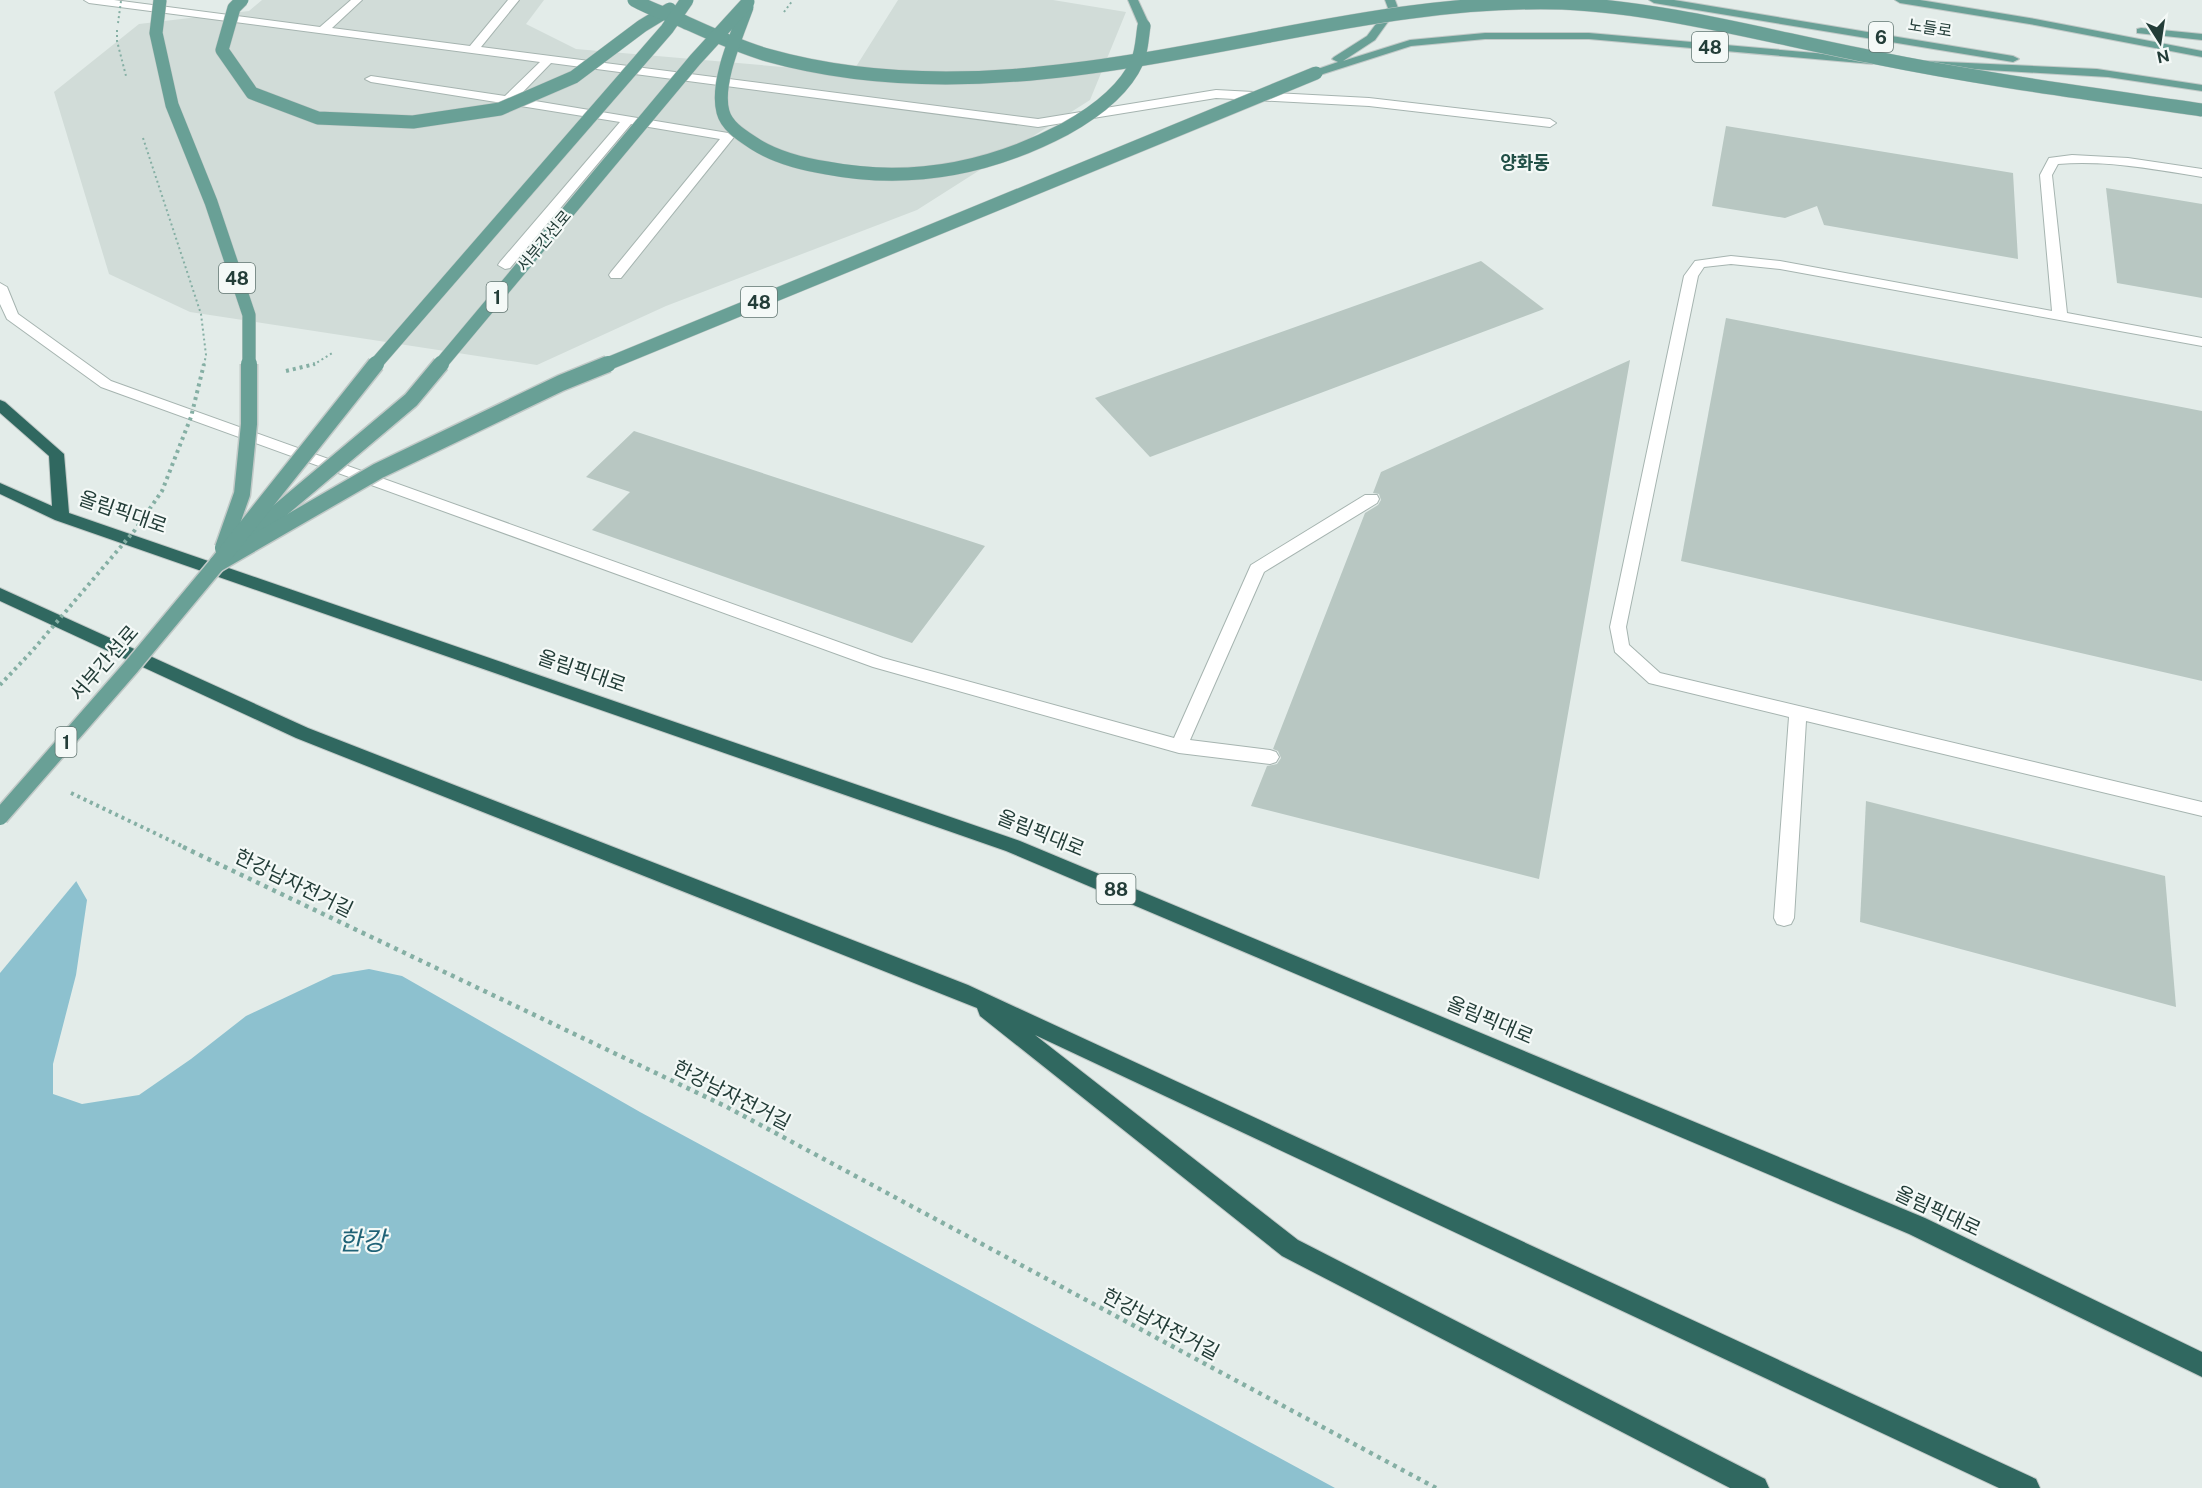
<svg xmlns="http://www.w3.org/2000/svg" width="2202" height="1488" font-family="'Public Sans','Noto Sans KR',sans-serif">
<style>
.built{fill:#d1dcd8}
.water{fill:#8dc1cf}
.pier{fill:#e3ece9}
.building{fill:#b8c7c2}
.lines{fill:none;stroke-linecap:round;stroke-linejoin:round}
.minor-casing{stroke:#a6b4b0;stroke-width:2}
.major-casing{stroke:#c1c9c7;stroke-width:2}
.highway-casing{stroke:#c1c9c7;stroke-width:2}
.path-far1{stroke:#85afa4;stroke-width:4;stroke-dasharray:3 4;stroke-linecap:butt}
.path{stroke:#85afa4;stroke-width:4.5;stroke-dasharray:4 5;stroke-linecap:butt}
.minor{fill:#fff;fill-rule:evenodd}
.major{fill:#69a096;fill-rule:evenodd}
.highway{fill:#306860;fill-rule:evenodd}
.major-bridge-far1-casing{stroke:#c1c9c7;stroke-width:14;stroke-linecap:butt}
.major-bridge-casing{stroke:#c1c9c7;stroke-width:19;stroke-linecap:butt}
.path-bridge-far1{stroke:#85afa4;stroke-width:2;stroke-dasharray:2 3;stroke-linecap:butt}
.path-bridge{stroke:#85afa4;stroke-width:4;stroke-dasharray:3 4;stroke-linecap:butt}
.major-bridge-far1{stroke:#69a096;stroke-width:13}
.major-bridge{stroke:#69a096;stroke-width:16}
.labels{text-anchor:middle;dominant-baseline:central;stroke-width:4.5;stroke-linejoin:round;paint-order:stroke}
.far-street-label{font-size:16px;fill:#233d38;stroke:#f4f9f7}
.shield{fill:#f4f9f7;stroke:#627571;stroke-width:1.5}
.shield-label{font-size:18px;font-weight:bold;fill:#233d38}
.far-quarter-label{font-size:18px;font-weight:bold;fill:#204f46;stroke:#f4f9f7}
.street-label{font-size:20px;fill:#233d38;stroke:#f4f9f7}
.near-water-label{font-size:26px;font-style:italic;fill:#206377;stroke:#f4f9f7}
</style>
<rect width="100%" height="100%" fill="#e3ece9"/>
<polygon class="built" points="262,0 544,0 526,24 576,49 852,73 898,0 1053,0 1126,12 1090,100 917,210 666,306 537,365 190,312 109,274 54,92 139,24 249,11"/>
<polygon class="water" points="0,820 75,879 87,900 76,975 53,1064 53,1094 82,1104 139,1095 191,1059 246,1016 333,975 369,969 402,976 640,1112 1335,1488 0,1488"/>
<polygon class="pier" points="0,817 78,879 0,973"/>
<g class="building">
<polygon points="1726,126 2013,173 2018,259 1824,225 1817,206 1785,218 1712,206"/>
<polygon points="2106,188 2202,204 2202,298 2117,283"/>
<polygon points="1481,261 1544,309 1150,457 1095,398"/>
<polygon points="1726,318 2202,411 2202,681 1681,561"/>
<polygon points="1630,360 1539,879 1251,806 1267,766 1277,764 1281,758 1278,751 1273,749 1365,513 1378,505 1381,500 1379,494 1373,493 1381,472"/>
<polygon points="634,431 985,546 912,643 592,530 630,492 586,477"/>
<polygon points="1866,801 2165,876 2176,1007 1860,922"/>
</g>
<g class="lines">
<g class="minor-casing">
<g id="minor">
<polygon points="84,0 114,0 320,27 351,0 362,0 332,28 470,46 508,0 519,0 481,47 1038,119 1216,90 1369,98 1550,119 1556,123 1550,127 1369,106 1216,98 1038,127 551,63 517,98 728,133 734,137 621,278 611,278 609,275 611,272 720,139 631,124 510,268 505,269 498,265 500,262 620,122 371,82 365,79 371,76 505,96 540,62 89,3"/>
<path d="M2072,155L2128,158L2202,169V177C2154,169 2106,160 2058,164L2052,175L2067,313L2202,338V346L1780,269L1731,264L1704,267L1698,276L1626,627L1629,645L1660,673L2202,802V816L1806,721L1794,918L1791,924L1784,926L1777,924L1774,918L1789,717L1649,683L1615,652L1610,627L1684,276L1695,261L1731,256L1780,261L2052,311L2040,175L2049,158Z"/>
<polygon points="0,283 7,287 18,314 111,381 883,658 1174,738 1251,565 1365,495 1377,495 1379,499 1377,503 1264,572 1190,740 1270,750 1276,752 1279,757 1276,762 1270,764 1179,753 873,667 101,387 7,319 0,304"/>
</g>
</g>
<g class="major-casing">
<g id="major">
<polygon points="1128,0 1138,0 1150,26 1148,28 1140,28"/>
<polygon points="1385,0 1395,0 1398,8 1375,40 1343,61 1410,40 1485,33 1589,33 1872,58 1878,61 1872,64 1589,39 1485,39 1411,46 1320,75 1312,75 1312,71 1338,62 1332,59 1334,57 1367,36 1388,8"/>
<polygon points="1649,0 1674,0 2013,56 2019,59 2013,62 1654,3"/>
<polygon points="1895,0 1920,0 2035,19 2202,51 2202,57 2035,25 1900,3"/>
<polygon points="2141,28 2202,34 2202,40 2137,33 2137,29"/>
<polygon points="1924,61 2097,69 2202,85 2202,91 2108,77 1920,66 1920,62"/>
</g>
</g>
<g class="highway-casing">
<g id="highway">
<polygon points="0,400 5,402 64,454 69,513 1020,841 1925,1218 2202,1352 2202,1377 1909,1234 1006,851 55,520 0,494 0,483 52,506 49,456 0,413"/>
<polygon points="0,588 308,728 968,985 2036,1479 2040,1488 1999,1488 1035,1035 1298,1240 1765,1479 1769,1488 1730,1488 1282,1256 980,1016 977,1008 296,738 0,601"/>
</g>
</g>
<polyline class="path-far1" points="71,793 186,848"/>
<polyline class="path" points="183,847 727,1107 1436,1488"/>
<use href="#minor" class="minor"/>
<use href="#major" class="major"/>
<use href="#highway" class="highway"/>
<g class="major-bridge-far1-casing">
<g id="major-bridge-far1">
<polyline points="160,0 156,33 172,105 211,202 249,315 249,365"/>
<polyline points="242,0 234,8 222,50 252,93 318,118 413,122 500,109 574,77 642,26 670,9"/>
<path d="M634,0C648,8 663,13 678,19C707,32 736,46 767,55C930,101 1097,69 1259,38C1358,19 1460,0 1562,3C1668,8 1773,38 1877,58C1985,80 2093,94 2202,110"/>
<path d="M747,7C737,35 715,83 723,112C727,127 743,136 755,144C777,158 802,164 827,168C910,184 991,168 1065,129C1092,114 1124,91 1137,62C1142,51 1142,38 1144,26"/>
<polyline points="375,365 667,29 687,0"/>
<polyline points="440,365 695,60 748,2"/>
<polyline points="605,365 1316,73"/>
</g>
</g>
<g class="major-bridge-casing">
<g id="major-bridge">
<polyline points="253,533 411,400 441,364"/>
<polyline points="223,548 242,494 249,424 249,364"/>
<polyline points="217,564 378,471 561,383 608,364"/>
<polyline points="0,817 132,666 217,564 376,364"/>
</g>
</g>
<g class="path-bridge-far1">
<polyline points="784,12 793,0"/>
<polyline points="118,23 121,1"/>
<polyline points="117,30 117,41 126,76"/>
<polyline points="143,138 201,314 206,355 204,365"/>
<polyline points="313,365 334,352"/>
</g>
<g class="path-bridge">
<polyline points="286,371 315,364"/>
<polyline points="0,685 33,650 135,530 162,491 191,417 204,364"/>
</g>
<use href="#major-bridge-far1" class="major-bridge-far1"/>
<use href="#major-bridge" class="major-bridge"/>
</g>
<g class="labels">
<g class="far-street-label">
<text transform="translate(1930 28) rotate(9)">노들로</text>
<text transform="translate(544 241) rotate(-50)">서부간선로</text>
</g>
<g class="shield">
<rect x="1869" y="22" width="24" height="30" rx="4.5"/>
<rect x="1692" y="32" width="36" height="30" rx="4.5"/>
<rect x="219" y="263" width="36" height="30" rx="4.5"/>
<rect x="486.5" y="282" width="21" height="30" rx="4.5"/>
<rect x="741" y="287" width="36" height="30" rx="4.5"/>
<rect x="55.5" y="727" width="21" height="30" rx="4.5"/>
<rect x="1096.5" y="874" width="39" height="30" rx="4.5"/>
</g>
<g class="shield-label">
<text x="1881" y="37">6</text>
<text x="1710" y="47">48</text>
<text x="237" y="278">48</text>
<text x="497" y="297">1</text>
<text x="759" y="302">48</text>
<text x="66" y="742">1</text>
<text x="1116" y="889">88</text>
</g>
<g class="far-quarter-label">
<text x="1525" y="162">양화동</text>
</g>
<g class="street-label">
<text transform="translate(123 512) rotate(19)">올림픽대로</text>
<text transform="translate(104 663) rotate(-49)">서부간선로</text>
<text transform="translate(582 671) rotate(19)">올림픽대로</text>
<text transform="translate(1041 833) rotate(22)">올림픽대로</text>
<text transform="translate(294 883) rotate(26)">한강남자전거길</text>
<text transform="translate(1490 1020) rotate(23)">올림픽대로</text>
<text transform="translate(732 1095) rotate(27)">한강남자전거길</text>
<text transform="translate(1938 1211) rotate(25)">올림픽대로</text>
<text transform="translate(1161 1324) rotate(28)">한강남자전거길</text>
</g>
<g class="near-water-label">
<text x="362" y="1240">한강</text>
</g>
</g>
<g transform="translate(2160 42) rotate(168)" stroke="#f4f9f7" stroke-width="4.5" paint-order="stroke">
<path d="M0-4.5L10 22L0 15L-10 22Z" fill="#233d38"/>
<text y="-9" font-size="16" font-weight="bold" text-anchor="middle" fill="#233d38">N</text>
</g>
</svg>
